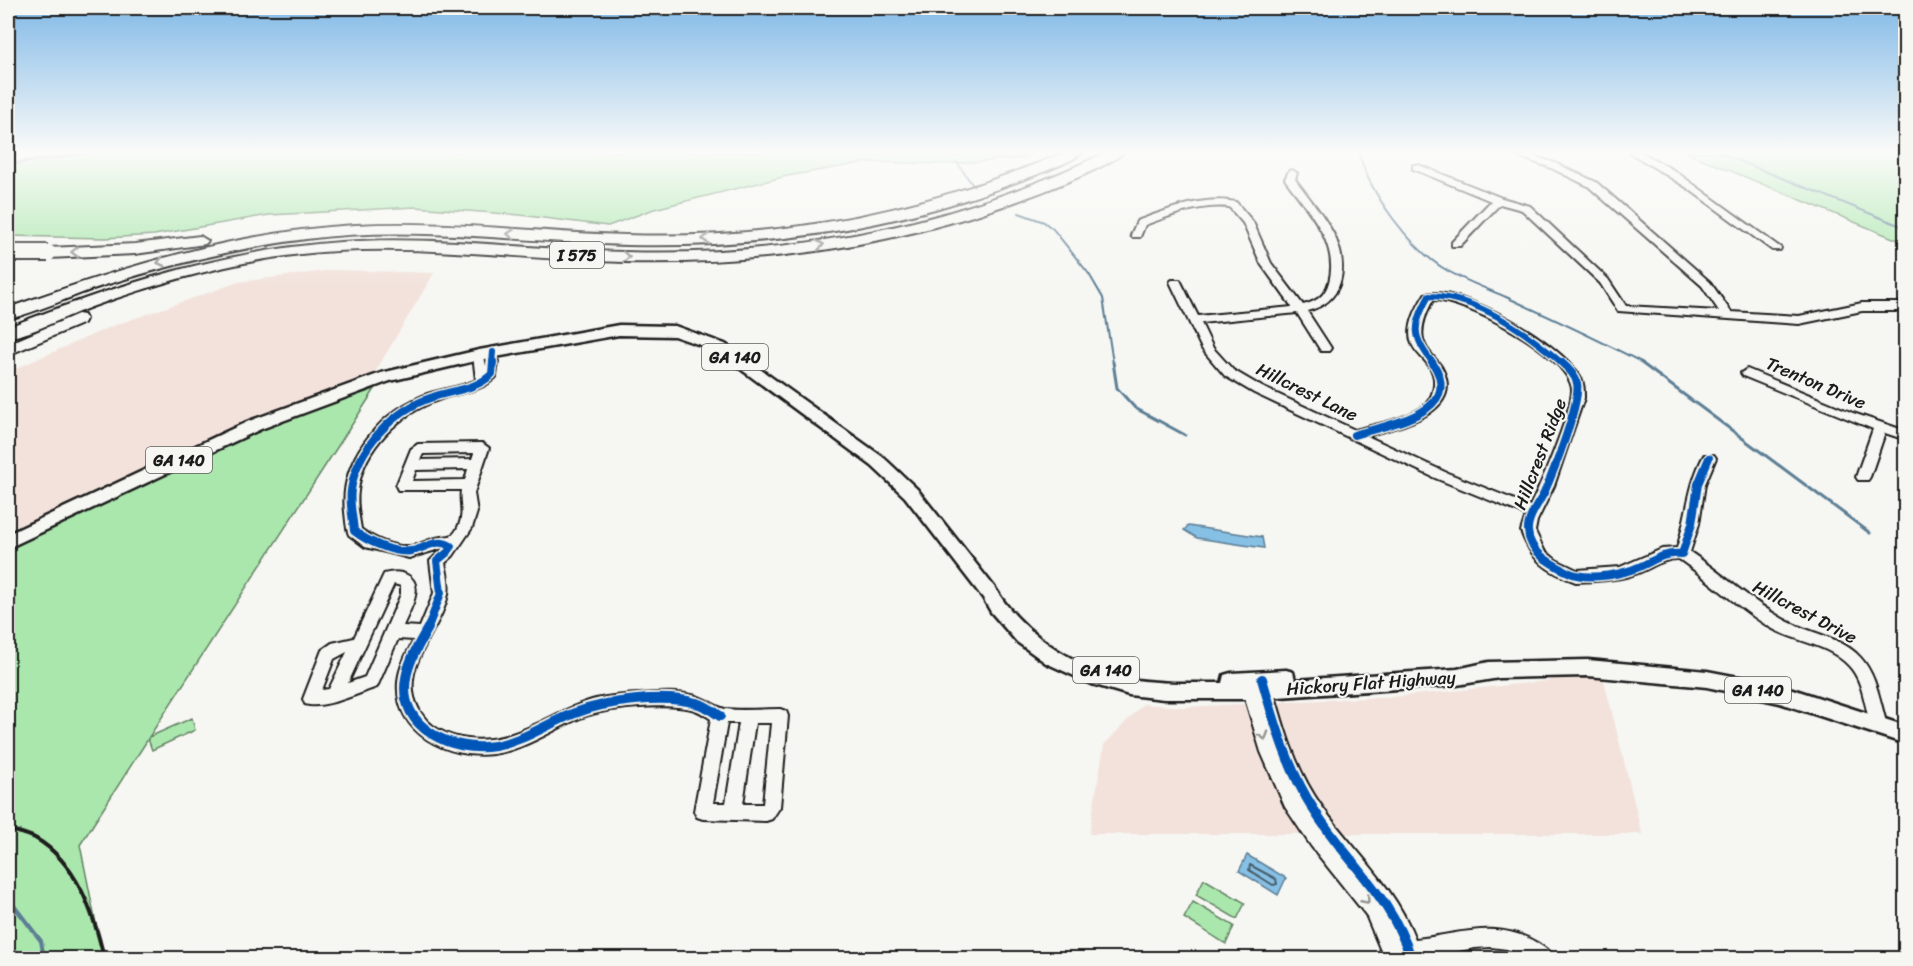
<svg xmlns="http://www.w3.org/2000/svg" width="1913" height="966" font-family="Sriracha,sans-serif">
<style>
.built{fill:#f3e2dc}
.green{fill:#aae7ad;stroke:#638264;stroke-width:1.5}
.water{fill:#87c0e5;stroke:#5c7e95;stroke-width:1.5}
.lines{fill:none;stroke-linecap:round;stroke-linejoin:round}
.shore{stroke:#475e6c;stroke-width:2}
.stream-far2{stroke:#5c7e95;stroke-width:2}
.stream-far1{stroke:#5c7e95;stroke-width:3}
.stream{stroke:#5c7e95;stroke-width:4}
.minor-casing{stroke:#1c1c1c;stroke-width:4}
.major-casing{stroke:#1c1c1c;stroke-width:5}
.highway-casing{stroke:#1c1c1c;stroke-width:4}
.minor{fill:#f6f6f2;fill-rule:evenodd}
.major{fill:#f6f6f2;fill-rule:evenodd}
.highway{fill:#f6f6f2;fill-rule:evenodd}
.rail-far1{stroke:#1c1c1c;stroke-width:2}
.rail{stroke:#1c1c1c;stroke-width:4}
.highway-bridge-casing{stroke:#1c1c1c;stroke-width:20;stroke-linecap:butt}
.highway-bridge{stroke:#f6f6f2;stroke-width:16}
.cycleway-far2-casing{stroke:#f6f6f2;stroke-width:9}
.cycleway-far1-casing{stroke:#f6f6f2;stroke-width:11}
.cycleway-casing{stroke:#f6f6f2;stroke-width:14}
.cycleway-far2{stroke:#0057b8;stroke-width:6}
.cycleway-far1{stroke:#0057b8;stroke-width:8}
.cycleway{stroke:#0057b8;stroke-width:10}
.oneway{stroke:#949492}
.labels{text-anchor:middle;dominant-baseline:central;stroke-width:4.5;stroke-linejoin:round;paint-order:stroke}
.shield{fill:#f6f6f2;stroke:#5d5d5c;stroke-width:1.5}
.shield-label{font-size:16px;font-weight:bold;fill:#1c1c1c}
.street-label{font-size:18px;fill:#1c1c1c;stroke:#f6f6f2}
</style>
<rect width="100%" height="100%" fill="#f6f6f2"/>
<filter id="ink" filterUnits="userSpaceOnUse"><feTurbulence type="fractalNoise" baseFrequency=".0167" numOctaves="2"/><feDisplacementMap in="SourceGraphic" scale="12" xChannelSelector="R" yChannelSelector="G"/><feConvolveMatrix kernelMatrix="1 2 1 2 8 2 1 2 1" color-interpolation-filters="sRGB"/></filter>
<g filter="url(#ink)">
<g class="built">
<polygon points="333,270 434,273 371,379 329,390 212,437 76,504 8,533 8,372 110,327 239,282"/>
<polygon points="1602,672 1642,834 1089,834 1104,745 1143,704 1183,707 1404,696 1547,681 1570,675"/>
</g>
<g class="green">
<polygon points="96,152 1033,152 1026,158 948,164 869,162 787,176 654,209 608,226 520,215 415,207 269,215 154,235 105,238 8,236 8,163"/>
<polygon points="1685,152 1905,152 1905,243"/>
<polygon points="375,389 149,737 192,718 195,730 152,750 148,739 80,845 103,958 8,958 8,547 276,423"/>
<polygon points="1204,879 1245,903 1237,919 1196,895"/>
<polygon points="1193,902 1234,926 1226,944 1184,918"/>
</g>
<g class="water">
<polygon points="1188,526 1262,537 1264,548 1197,538 1184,530"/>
<polygon points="1247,855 1286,878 1278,895 1239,871"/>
</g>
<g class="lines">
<polygon class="shore" points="1250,865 1276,879 1277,884 1273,885 1249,870"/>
<g class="stream-far2">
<path d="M1359,152C1368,192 1412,251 1448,271C1466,281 1487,289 1506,297C1552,318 1598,339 1643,363"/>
<polyline points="1717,152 1906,228"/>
<polyline points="956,161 974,187"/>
<polyline points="8,165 99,152"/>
<polyline points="1019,213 1044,222 1053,229 1089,274 1103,298 1113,363"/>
</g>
<g class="stream-far1">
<polyline points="1113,362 1117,388 1135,408 1185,435"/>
<polyline points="1640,362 1870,533"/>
</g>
<polyline class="stream" points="8,898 41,941 44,958"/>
<g class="minor-casing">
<g id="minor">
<polygon points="1506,152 1520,152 1555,163 1596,182 1710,282 1731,312 1799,316 1862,303 1906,303 1906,311 1862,311 1799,324 1618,311 1600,283 1522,210 1500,204 1460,246 1452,246 1452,242 1491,201 1413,169 1413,165 1419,165 1502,198 1530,206 1608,279 1626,306 1719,311 1702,286 1588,186 1549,167"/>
<polygon points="1629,152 1641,152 1675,171 1781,248 1780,250 1772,250 1686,187"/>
<path d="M1292,170L1297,173L1295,179C1316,209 1351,242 1340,282C1335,299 1323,307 1307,311L1331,348L1329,351H1321L1297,313L1201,323L1213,348L1233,370L1262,387L1355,430C1376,424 1402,420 1421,408C1434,399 1438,381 1430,367C1424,358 1414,352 1411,341C1407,325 1417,307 1425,294C1463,285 1560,343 1580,376C1584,382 1584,390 1584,398L1554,486L1537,521L1535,531L1544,550L1556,560L1577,570L1620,567L1662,549L1677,548C1687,517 1688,484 1704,455H1714L1716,458L1705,484L1699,524L1690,552C1722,573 1749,600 1783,619C1807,633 1841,636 1860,657C1877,675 1880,703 1887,725L1885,730L1879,732L1873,730C1864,710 1865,683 1849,666C1829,644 1796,642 1771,628C1738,608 1711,581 1679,559C1661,558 1647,572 1629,576C1612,581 1594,581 1576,582C1547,572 1531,560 1521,531L1526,515L1435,478L1254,393L1225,376L1202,349L1170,282L1172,280H1180L1198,316L1292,307L1261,264L1243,223L1229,207C1200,204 1172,215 1145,225L1140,237H1132L1131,235L1137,221C1167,210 1203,195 1236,202L1253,222L1271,263L1303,305C1316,302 1325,296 1329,282C1340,242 1306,209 1285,179L1289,171ZM1433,300C1465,300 1568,354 1572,389C1573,408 1541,485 1530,506L1445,472L1367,436C1395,427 1464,415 1443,370C1438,359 1425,352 1423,339C1420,326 1427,311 1433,300Z"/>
<path d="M493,348L499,352L496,377C481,392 460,392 441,399C401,412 362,448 358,491C356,504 359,516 361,529C373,538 392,547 409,546C417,546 427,540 436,538C447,535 452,540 458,527C465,514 459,503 461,490H398L396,486L411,449L418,444L482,443L489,448L474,493L477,512L472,528L453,556L445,563C447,573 450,584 448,594C442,628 405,661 414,697C425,739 476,747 512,734C540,725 564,708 592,700C606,696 622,695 637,694C656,693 678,691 696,696C706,699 716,707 725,709C743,711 762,709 780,709L786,711L788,716L780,807L772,819L766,821L703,819L697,817L694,811L711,719C706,716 701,712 695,710C669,702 603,708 578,719C550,731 524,750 493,754C448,759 394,734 398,682C399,667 407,653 414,640L398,639L377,687C359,693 323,710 305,704L303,699L322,650L332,643L354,638L384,574C391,572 400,571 407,575C426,585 409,611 403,626L420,627L434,593L430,561L443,548L409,558L365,547L349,535C346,528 346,520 345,512C339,462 377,415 422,396C439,389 459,388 476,380L473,355L479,351L483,352L486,366L487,352ZM474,453L472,459L420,460L423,454ZM468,469L465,480L412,481L416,470ZM394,584L401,586V594L365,677L348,683ZM347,652L329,689L322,690L334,659ZM727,723H739L726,803H713ZM755,723H771L763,804H743Z"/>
<polygon points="1747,369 1853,413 1906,431 1906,440 1885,433 1870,477 1868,480 1858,480 1856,477 1873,429 1743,376 1741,373"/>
<path d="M1263,674L1269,676L1271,681C1283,725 1295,770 1323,808C1354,851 1396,888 1415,939C1457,935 1497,918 1537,943C1544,948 1550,950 1552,958H1526L1507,949L1491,947L1475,948L1420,958H1384L1366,915L1311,846L1285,807L1261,752L1240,682L1242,677L1248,675L1254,677L1255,681L1257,676Z"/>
</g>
</g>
<g class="major-casing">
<path id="major" d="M619,325L675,326L725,344L884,458L917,489L995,588C1022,634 1077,669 1130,679C1160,684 1191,683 1222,683L1224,675L1231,673L1286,670L1293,672L1295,680L1457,669L1489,662L1588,660L1707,671L1780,685L1906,726V744L1780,703L1707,687L1588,676L1499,678L1457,685L1250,699H1164L1129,695L1092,684L1046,663L1017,642L991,612L983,598L905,497L872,466L715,350L674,336L619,335L479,360L390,381L261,429L8,548V534L249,421L381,373L479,350Z"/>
</g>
<g class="highway-casing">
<g id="highway">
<path d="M1065,152H1083C1069,165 1012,183 992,191C875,232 750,248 627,245C520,242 413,225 306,239C236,248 169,265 102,286C70,296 39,312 8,319V308C120,268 235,232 355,225C446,220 536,233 626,235C781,240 923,212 1065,152Z"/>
<path d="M1107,152H1124C1106,169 1035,195 1009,204C885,248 754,265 623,262C515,259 408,242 301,254C230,262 161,282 94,306C66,316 37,332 8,338V327C116,285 225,250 341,242C435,235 530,250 624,252C795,257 952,226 1107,152Z"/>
<polygon points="200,236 208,241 205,244 135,254 48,258 40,253 48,248 135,244"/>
<polygon points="78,314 84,315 86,319 84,323 8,355 8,344"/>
</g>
</g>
<use href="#minor" class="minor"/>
<use href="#major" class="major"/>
<use href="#highway" class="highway"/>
<polyline class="rail-far1" points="8,221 14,253 8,308"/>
<path class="rail" d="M8,829C17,832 27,834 35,838C77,862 94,914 104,958"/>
<g class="highway-bridge-casing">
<polyline id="highway-bridge" points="8,253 48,253"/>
</g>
<use href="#highway-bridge" class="highway-bridge"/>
<g class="cycleway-far2-casing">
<g id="cycleway-far2">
<polyline points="492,363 493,352"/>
<path d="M1433,363C1412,337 1412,326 1429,296C1478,297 1526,332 1562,363"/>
</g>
</g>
<g class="cycleway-far1-casing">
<g id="cycleway-far1">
<path d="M1561,362C1567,367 1575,375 1577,383C1581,402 1553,473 1544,493C1539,503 1527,518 1528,531C1529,552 1551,564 1568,572C1583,580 1614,576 1631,570C1651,564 1659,552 1682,554L1692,524L1698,484L1709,458"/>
<path d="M1354,435C1386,425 1467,413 1432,362"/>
<path d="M427,630L441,593L437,561L448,552L451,546C437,537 425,549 411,551C394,554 367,541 354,531C353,517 349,503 351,490C357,448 393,410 433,397C453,390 476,390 492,374L493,362"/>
</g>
</g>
<g class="cycleway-casing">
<g id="cycleway">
<path d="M428,628C419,644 409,660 406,678C397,729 454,753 495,746C524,741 548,723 575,713C606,701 663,694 696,703C705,705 713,711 720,716"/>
<path d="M1262,679C1275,724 1288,770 1314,810C1348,864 1390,894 1411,958"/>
</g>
</g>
<use href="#cycleway-far2" class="cycleway-far2"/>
<use href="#cycleway-far1" class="cycleway-far1"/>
<use href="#cycleway" class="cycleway"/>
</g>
<defs><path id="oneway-chevron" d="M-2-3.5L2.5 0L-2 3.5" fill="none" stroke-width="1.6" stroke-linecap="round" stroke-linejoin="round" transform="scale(1.5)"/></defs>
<g class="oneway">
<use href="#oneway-chevron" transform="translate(511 234) rotate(-177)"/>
<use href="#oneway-chevron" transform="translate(706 239) rotate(177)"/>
<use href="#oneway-chevron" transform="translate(820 245) rotate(-9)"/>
<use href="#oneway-chevron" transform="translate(75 252) rotate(179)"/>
<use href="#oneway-chevron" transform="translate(626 257) rotate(2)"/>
<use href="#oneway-chevron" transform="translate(161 262) rotate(165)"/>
<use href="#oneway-chevron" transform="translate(1264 736) rotate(73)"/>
<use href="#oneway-chevron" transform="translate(1366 900) rotate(51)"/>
</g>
</g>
<linearGradient id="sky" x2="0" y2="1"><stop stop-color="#81b9e7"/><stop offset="0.53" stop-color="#fbfbf9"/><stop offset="1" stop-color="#fbfbf9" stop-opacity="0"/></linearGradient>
<rect width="1913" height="287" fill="url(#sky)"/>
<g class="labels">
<g class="shield">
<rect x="550" y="242" width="54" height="26" rx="4.5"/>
<rect x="702" y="344" width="66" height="26" rx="4.5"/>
<rect x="146" y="447" width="66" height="26" rx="4.5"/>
<rect x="1073" y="657" width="66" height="26" rx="4.5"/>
<rect x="1725" y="677" width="66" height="26" rx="4.5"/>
</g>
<g class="shield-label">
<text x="577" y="255">I 575</text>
<text x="735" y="357">GA 140</text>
<text x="179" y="460">GA 140</text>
<text x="1106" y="670">GA 140</text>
<text x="1758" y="690">GA 140</text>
</g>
<g class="street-label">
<text transform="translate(1816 383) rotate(23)">Trenton Drive</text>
<text transform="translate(1307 392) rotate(26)">Hillcrest Lane</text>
<text transform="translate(1540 454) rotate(-69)">Hillcrest Ridge</text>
<text transform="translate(1805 612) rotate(28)">Hillcrest Drive</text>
<text transform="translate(1371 683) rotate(-4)">Hickory Flat Highway</text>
</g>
</g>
<rect width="1913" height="966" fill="none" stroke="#f6f6f2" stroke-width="30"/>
<rect x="15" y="15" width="1883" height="936" fill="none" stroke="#1c1c1c" stroke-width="2" filter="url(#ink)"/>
</svg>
